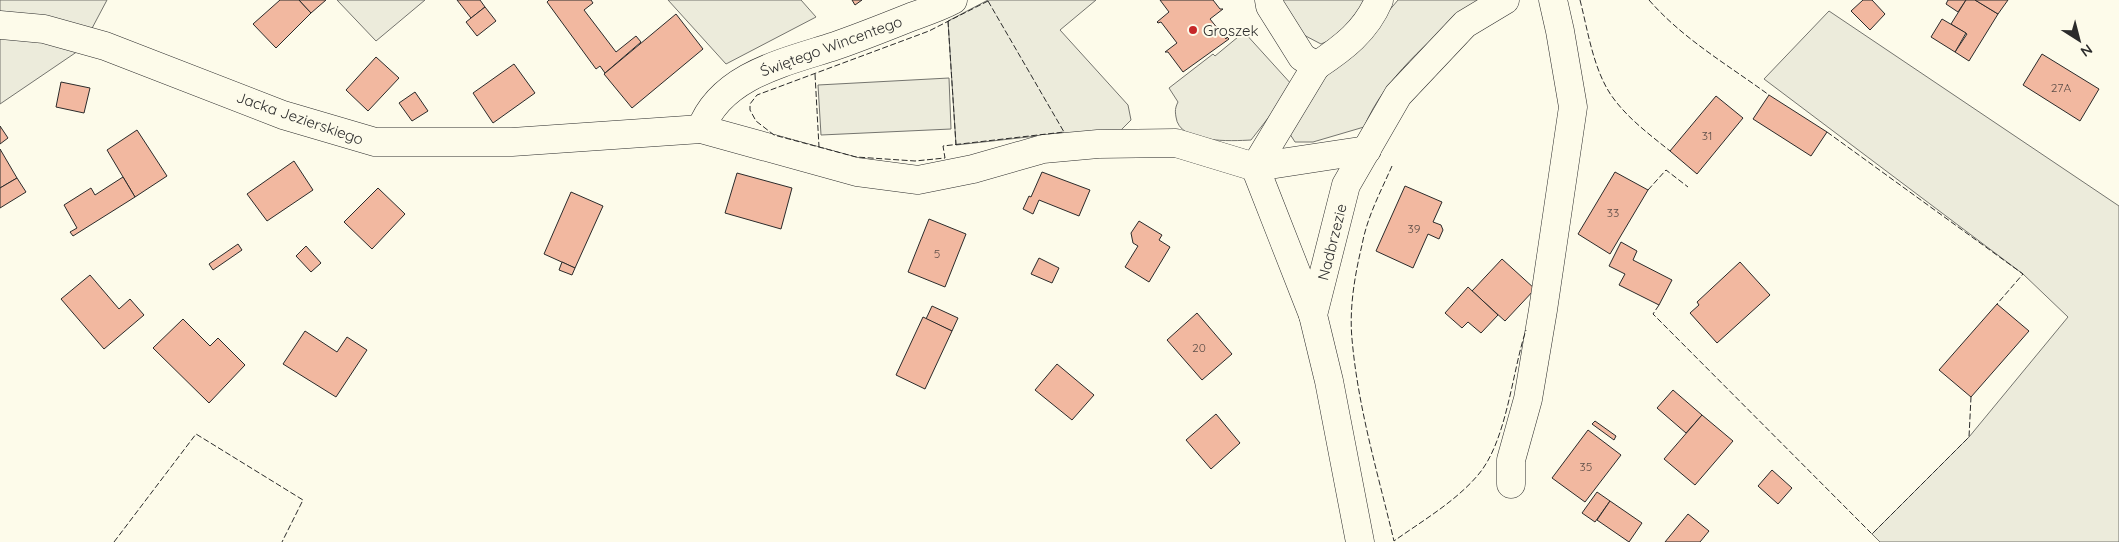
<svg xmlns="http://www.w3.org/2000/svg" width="2119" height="542" font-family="Quicksand,sans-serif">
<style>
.green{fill:#ecebdb;stroke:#74746e}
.building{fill:#f2b8a0;stroke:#2b2b2b}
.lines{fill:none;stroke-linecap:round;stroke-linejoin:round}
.minor-casing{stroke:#2b2b2b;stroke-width:29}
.minor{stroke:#fdfbea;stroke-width:28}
.fence{stroke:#2b2b2b;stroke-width:1;stroke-dasharray:6 2.5;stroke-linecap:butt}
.poi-dot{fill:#c62828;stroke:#fdfbea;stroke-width:2}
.labels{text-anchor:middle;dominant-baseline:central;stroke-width:4;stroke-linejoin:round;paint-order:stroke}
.number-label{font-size:12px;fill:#5d4e48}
.poi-label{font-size:15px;fill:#2b2b2b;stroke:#fdfbea;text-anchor:start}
.street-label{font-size:15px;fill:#2b2b2b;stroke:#fdfbea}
</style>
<rect width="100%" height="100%" fill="#fdfbea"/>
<g class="green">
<polygon points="0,0 107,0 81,49 0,104"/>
<polygon points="337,0 425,0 376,41"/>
<polygon points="668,0 801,0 816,17 726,64"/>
<polygon points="988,0 1096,0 1060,30 1128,105 1131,120 1118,133 1068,141 1064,133 956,145 948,21"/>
<polygon points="1282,0 1368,0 1337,37 1321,44 1300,33"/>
<path d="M1398,0H1480L1468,7C1429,42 1385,77 1364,127L1313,142H1295L1288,131L1316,86L1365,39Z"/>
<polygon points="1829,11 2119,206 2119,542 1880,542 1872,534 1969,437 2068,317 2023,274 1764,79"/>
<path d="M1244,32L1293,86L1251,140C1232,141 1179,144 1176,117C1175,111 1175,108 1178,102L1169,88L1213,54L1215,56Z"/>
<polygon points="949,78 951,129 821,135 818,85"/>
</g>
<g class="building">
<polygon points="280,0 299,0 311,13 276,48 253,24"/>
<polygon points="299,0 326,0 311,13"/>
<polygon points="457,0 480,0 485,7 471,18"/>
<polygon points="549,0 591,0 593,3 584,10 616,52 636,36 641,42 605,73 600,66 596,69 547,2"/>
<polygon points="852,0 862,0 855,5"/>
<polygon points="1160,0 1213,0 1220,9 1223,9 1210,19 1226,39 1227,37 1229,39 1183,72 1168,52 1165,52 1177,43 1161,22 1158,23 1157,22 1169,12"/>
<polygon points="1863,0 1872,0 1885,14 1870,30 1851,11"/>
<polygon points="1948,0 1966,0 1958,12 1946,4"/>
<polygon points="1966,0 1975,0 1998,14 1969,61 1955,52 1967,34 1951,24"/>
<polygon points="1975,0 2008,0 1998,14"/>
<polygon points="485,7 496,21 477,36 466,22"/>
<polygon points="676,14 703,49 632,108 604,74"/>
<polygon points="1942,19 1966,33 1955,52 1931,37"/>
<polygon points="2042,54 2099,89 2080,121 2023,85"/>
<polygon points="376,57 399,78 368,111 346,90"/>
<polygon points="514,64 535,93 493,123 473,93"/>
<polygon points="61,82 90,88 84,113 56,107"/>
<polygon points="415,92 428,111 412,121 399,103"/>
<polygon points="1769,95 1827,132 1811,156 1753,119"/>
<polygon points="1716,96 1743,118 1697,174 1670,151"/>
<polygon points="0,126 8,138 0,144"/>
<polygon points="137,130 167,176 135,197 107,150"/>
<polygon points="0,149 17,178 0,188"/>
<polygon points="294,161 313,190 267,221 247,194"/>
<polygon points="1042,172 1090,190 1079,216 1039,200 1033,214 1023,209 1029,196 1031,197"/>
<polygon points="1615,172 1648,190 1610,254 1578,234"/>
<polygon points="737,173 792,188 781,229 725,213"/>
<polygon points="123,177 135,197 73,236 70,232 77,228 64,205 91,188 95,195"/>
<polygon points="17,178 26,192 0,208 0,188"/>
<polygon points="1405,186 1442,202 1433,222 1441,225 1443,230 1439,239 1428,234 1413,268 1376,251"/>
<polygon points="378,188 405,214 372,249 344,222"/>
<polygon points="571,192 603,206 575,268 544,254"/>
<polygon points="929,219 966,234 945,287 908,272"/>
<polygon points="1139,221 1162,235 1159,240 1170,247 1149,282 1125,267 1138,246 1133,243 1131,233"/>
<polygon points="1621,242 1637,251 1633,260 1672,280 1659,305 1619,285 1625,274 1609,266"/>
<polygon points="238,244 242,250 213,270 209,264"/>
<polygon points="306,246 321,263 311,272 296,256"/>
<polygon points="1039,258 1059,268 1052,283 1031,274"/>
<polygon points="1502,259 1535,289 1505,321 1472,291"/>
<polygon points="562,262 575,268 572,275 559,270"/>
<polygon points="1740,262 1770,295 1717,343 1690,313 1699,305 1697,302"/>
<polygon points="90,275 119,309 130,299 144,315 104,349 61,299"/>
<polygon points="1468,287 1498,315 1481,333 1468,322 1462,328 1445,313"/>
<polygon points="1997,304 2029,331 1971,397 1939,370"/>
<polygon points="932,306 958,318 952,331 926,319"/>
<polygon points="1197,313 1232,354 1202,380 1167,340"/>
<polygon points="923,317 952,331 925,389 896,375"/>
<polygon points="183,319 210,346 218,338 245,365 209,403 153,348"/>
<polygon points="305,331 337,352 347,337 367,350 336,397 283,364"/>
<polygon points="1057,364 1094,395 1072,420 1035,390"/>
<polygon points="1673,390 1702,415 1686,433 1657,408"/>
<polygon points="1216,414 1240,443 1211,469 1186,440"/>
<polygon points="1702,415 1733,441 1695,485 1664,459"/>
<polygon points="1595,421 1616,436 1614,440 1592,424"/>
<polygon points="1588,430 1621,455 1585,502 1552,478"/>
<polygon points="1772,470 1792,488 1778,504 1758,486"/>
<polygon points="1597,492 1610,501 1595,522 1582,513"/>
<polygon points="1610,501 1642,523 1629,542 1597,520"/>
<polygon points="1688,514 1709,531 1700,542 1665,542"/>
</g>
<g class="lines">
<g class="minor-casing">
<g id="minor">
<polyline points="1269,0 1270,6 1302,57 1316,66 1255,167 1313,315"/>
<polyline points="0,25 44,29 105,46 283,115 375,142 512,142 701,129 857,172 918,180 973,169 1043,149 1098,144 1176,143 1255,167 1367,150"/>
<path d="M1316,66C1343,48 1366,31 1379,0"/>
<path d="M701,129C721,75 786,62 835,46C861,37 886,27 911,17C925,12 940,7 953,0"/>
<polyline points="1511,484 1511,460 1528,399 1543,310 1573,107 1560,31 1553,0"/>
<polyline points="1360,542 1329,381 1313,315 1346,185 1398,95 1465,24 1505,0"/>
</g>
</g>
<use href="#minor" class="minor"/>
<g class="fence">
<path d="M1580,0C1588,31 1593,68 1611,95C1627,118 1649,134 1670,151"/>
<path d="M1649,0C1683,39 1728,65 1769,95"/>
<polygon points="988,1 1064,132 943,146 945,158 915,161 856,157 774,135 756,121 750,110 750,104 757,95 929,31"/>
<polyline points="948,21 956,145"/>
<polyline points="815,74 819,147"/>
<polyline points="1827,132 2023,274 1997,304"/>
<path d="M1392,166C1381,191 1367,217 1362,245C1355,274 1349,308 1352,339C1358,408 1378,474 1394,541C1422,521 1455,502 1478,475C1507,441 1512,372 1526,330"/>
<polyline points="1648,190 1666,170 1688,187"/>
<polyline points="1659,305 1653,314 1872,534 1969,437 1971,397"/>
<polyline points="114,542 196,434 303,500 282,542"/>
</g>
</g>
<circle class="poi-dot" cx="1193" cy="30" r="5"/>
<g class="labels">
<g class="number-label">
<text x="2061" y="87">27A</text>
<text x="1707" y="135">31</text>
<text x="1613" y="212">33</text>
<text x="1414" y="228">39</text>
<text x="937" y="253">5</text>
<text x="1199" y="347">20</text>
<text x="1586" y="466">35</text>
</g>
<g class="poi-label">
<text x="1203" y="30">Groszek</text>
</g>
<g class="street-label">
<text transform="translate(831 46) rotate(-20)">Świętego Wincentego</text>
<text transform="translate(300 118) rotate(19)">Jacka Jezierskiego</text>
<text transform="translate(1332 242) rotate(-76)">Nadbrzezie</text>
</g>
</g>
<g transform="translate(2079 40) rotate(144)" stroke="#fdfbea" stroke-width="4" paint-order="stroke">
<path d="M0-4L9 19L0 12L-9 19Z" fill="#2b2b2b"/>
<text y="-8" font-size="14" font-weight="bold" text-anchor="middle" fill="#2b2b2b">N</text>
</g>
</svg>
